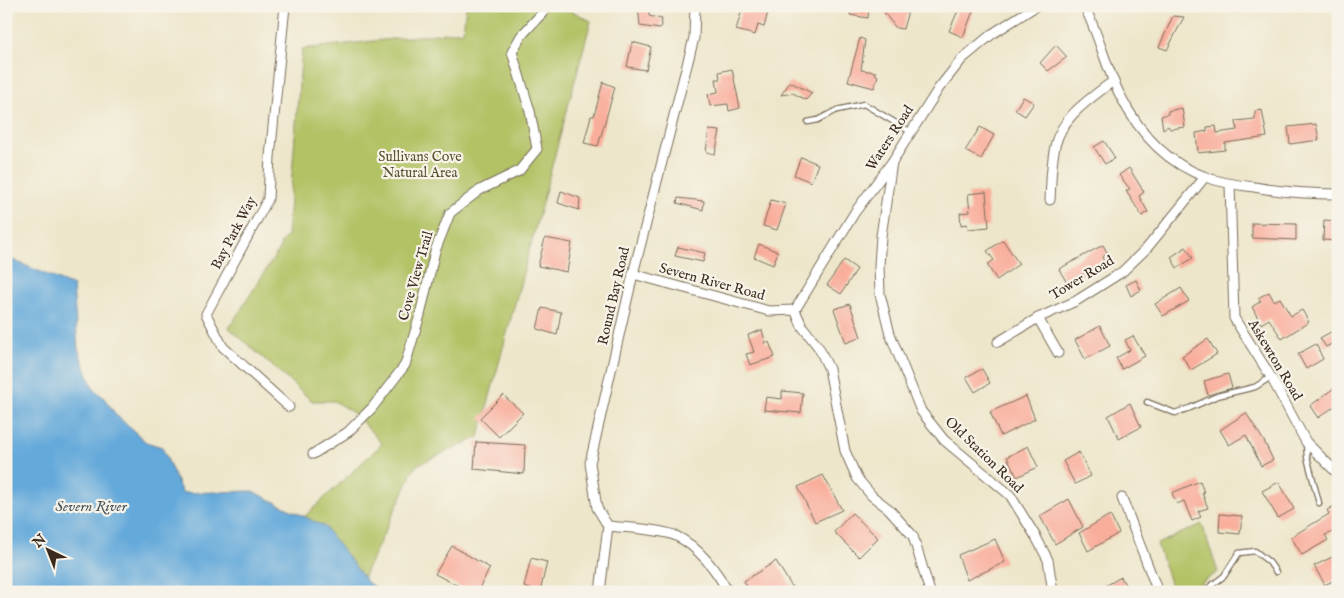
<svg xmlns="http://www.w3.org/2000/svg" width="1344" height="598" font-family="'IM FELL English',serif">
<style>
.green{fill:#b2c265;stroke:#767642}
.water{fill:#64a9da;stroke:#506a7c}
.building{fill:#f9ae9c}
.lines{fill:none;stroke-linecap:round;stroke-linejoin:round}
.lane-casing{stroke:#796c5a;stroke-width:7}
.street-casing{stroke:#796c5a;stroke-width:11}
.lane{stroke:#fff;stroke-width:4.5}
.street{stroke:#fff;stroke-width:9}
.labels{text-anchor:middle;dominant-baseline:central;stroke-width:4.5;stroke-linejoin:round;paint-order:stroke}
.street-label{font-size:14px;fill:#3b2a1e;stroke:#f7f3e8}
.park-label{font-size:14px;fill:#595030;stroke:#f7f3e8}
.water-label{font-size:15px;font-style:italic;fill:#495660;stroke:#f7f3e8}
</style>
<rect width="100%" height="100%" fill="#f7f3e8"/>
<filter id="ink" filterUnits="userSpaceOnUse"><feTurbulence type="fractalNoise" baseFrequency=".02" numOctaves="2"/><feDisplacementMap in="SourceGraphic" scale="10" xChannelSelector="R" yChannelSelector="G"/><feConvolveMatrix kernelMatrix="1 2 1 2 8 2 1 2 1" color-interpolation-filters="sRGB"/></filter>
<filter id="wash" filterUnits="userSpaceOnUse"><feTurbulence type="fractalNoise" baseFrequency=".0096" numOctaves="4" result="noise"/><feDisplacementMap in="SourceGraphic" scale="20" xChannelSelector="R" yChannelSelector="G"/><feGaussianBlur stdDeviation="1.12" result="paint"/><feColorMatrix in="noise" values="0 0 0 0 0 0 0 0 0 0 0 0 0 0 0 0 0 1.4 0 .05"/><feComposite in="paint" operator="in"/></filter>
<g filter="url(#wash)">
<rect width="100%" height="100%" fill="#ede6ca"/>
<g class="green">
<polygon points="466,6 562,6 591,21 479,437 417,465 410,475 410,478 363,578 301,520 382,444 355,414 334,401 312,401 229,328 280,248 281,243 287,236 302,49 463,31"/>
<polygon points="1202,524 1218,572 1198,585 1198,590 1193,592 1173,592 1157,544"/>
</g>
<polygon class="water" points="6,257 73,286 78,349 93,388 104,398 117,416 146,442 162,447 182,493 252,491 324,526 368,583 384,592 6,592"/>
<g id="blocks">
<g class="building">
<polygon points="638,6 649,6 649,16 662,19 660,29 640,26"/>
<polygon points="743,6 759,6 757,10 768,12 764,27 758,25 755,35 736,30"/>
<polygon points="852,6 869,6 868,18 850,15"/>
<polygon points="886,6 909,7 903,29 896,28 885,14"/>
<polygon points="960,6 975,6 963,37 949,31"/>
<polygon points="1173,16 1184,17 1167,50 1159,47"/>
<polygon points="860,38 865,40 861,70 876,72 875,74 878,76 874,88 848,81"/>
<polygon points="632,42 651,47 646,70 627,67"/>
<polygon points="1056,45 1067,57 1048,71 1040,63"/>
<polygon points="732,69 740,108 729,111 728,104 710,106 708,94 718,92 716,79 720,79 719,72"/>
<polygon points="603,82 615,87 598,146 584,143 591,116 594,116"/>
<polygon points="790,82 812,93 806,100 793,93 781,95"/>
<polygon points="1023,97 1034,103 1025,116 1015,110"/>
<polygon points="1182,108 1185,127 1170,129 1168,126 1163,129 1161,116 1168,114 1168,111"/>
<polygon points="1262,110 1267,137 1225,143 1225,150 1198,153 1196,133 1207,131 1207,127 1216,126 1217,133 1237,130 1236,121 1255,119 1255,111"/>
<polygon points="1316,124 1319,140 1290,144 1288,127"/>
<polygon points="980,127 994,135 981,159 965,151"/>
<polygon points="709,130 720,131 715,154 706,152"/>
<polygon points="1104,141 1115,158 1105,164 1094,147"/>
<polygon points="801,157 818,164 811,182 794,175"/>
<polygon points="1129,168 1144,192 1139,196 1148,212 1142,216 1126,191 1130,189 1119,175"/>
<polygon points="561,191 580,198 579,210 558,203"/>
<polygon points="986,192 989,227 968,229 967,224 961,225 960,213 970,212 968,194"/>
<polygon points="678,198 704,201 703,210 677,203"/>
<polygon points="771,200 786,204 777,230 763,226"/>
<polygon points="1324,220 1338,221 1338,241 1323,240"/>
<polygon points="1252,223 1296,224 1296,240 1252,238"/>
<polygon points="545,238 572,243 567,272 538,266"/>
<polygon points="1003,240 1019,264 997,280 987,265 994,260 987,251"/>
<polygon points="759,244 778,252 773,265 754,257"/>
<polygon points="1103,245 1108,254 1102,257 1104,262 1067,283 1059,269"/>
<polygon points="678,247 705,253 703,262 675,256"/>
<polygon points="1186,247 1193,258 1177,268 1171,257"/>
<polygon points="844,260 857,269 841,294 827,285"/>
<polygon points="1136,280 1141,290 1131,296 1126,285"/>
<polygon points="1181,288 1189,301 1163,316 1155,304"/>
<polygon points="1269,292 1274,301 1280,298 1291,316 1302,310 1309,322 1282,339 1269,319 1261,324 1252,307 1261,301 1258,298"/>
<polygon points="850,304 861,337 846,343 834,309"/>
<polygon points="542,308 561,312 557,335 537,329"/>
<polygon points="1100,326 1110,346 1085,359 1075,340"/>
<polygon points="1338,328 1338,340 1326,347 1320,338"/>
<polygon points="762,330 766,344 769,342 775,357 750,365 746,354 754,352 748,335"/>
<polygon points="1133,336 1145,356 1122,369 1116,358 1130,350 1125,340"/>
<polygon points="1208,339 1217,354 1191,370 1182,356"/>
<polygon points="1316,344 1323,359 1306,369 1298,354"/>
<polygon points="982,369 990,383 975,392 966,377"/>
<polygon points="1228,374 1232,388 1208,395 1204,381"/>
<polygon points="1338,385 1338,404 1318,418 1310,406"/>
<polygon points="782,391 803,393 801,413 764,410 766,397 782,399"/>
<polygon points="503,395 523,413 499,437 480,418"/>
<polygon points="1026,396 1035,419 1001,436 990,412"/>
<polygon points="1130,403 1141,427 1119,439 1108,416"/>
<polygon points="1246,413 1264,441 1273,460 1261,466 1246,435 1229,445 1220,430"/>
<polygon points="476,442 525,445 524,474 474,469"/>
<polygon points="1028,446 1038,467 1017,477 1007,457"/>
<polygon points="1079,452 1091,476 1075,484 1063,461"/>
<polygon points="823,475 842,510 815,522 798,487"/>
<polygon points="1200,481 1204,493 1202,493 1208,508 1198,511 1201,517 1192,521 1184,501 1177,504 1172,493"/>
<polygon points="1279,482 1294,509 1278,518 1262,491"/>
<polygon points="1069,499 1083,527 1055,544 1040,516"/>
<polygon points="1338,504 1338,535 1336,531 1325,535 1328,540 1302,555 1291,537 1329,514 1327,510"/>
<polygon points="852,513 878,538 859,557 834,532"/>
<polygon points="1220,514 1242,516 1240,534 1219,532"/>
<polygon points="1110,515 1119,533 1088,551 1079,533"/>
<polygon points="995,539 1005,562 967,580 958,555"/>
<polygon points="452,546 490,568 477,592 470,592 435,574"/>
<polygon points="1338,554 1338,578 1325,585 1314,566"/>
<polygon points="531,558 547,562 540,592 524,587"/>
<polygon points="776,561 795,592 750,592 744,581"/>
<polygon points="1121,577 1129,592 1095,592"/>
</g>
</g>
</g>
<g filter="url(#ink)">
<use href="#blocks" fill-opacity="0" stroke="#796c5a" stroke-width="1"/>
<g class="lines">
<g class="lane-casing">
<g id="lane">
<polyline points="808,122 818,120 837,110 864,104 911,132"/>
<polyline points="1147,402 1175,413 1190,408 1217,396 1255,387 1271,377"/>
<polyline points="1306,443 1307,457 1319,503"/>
<polyline points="1203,592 1224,576 1239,553 1255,551 1269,562 1276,572"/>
</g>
</g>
<g class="street-casing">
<g id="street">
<polyline points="285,6 270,157 268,199 206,314 223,347 289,407"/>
<path d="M1084,6C1099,34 1105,66 1120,95C1138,131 1166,163 1206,177C1221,183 1238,185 1254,187C1282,192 1310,194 1338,194"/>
<polyline points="892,162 881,236 879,266 880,294 890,334 921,411 944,440 1010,495 1036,537 1048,560 1053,592"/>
<polyline points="1230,184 1234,318 1271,377 1306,442 1338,474"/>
<path d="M1050,200C1051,183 1051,164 1055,146C1062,116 1090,99 1113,81"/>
<polyline points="633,274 769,311 795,310 802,326 819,348 829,369 845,451 857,478 872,496 889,509 913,536 930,592"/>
<polyline points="795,310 855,212 892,162 939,88 962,59 992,34 1036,6"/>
<polyline points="1038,318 1058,353"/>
<polyline points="998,342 1038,318 1076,301 1122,272 1147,248 1205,177"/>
<polyline points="313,454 348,432 372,408 405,365 420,315 435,251 450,213 480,190 519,171 537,149 530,111 512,52 521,36 545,10 545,6"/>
<polyline points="1122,498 1158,592"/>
<path d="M608,526C626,528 661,529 676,536C698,546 717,571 728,592"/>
<polyline points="600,592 608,526 597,508 590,463 633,274 694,38 695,6"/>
</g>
</g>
<use href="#lane" class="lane"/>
<use href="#street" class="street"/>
</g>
</g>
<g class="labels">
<g class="street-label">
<text transform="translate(890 138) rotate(-57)">Waters Road</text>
<text transform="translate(234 233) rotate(-62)">Bay Park Way</text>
<text transform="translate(416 276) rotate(-74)">Cove View Trail</text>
<text transform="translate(1082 278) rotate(-31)">Tower Road</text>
<text transform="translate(712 282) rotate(15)">Severn River Road</text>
<text transform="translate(614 296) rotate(-77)">Round Bay Road</text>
<text transform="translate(1275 360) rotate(59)">Askewton Road</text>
<text transform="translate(984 455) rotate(44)">Old Station Road</text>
</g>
<g class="park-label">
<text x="420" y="157">Sullivans Cove<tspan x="420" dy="16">Natural Area</tspan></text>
</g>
<g class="water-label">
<text x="91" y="506">Severn River</text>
</g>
</g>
<rect width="1344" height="598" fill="none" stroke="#f7f3e8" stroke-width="25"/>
<g transform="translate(48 550) rotate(317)" stroke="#f7f3e8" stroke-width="4" paint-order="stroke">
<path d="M0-4L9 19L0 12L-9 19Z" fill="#3b2a1e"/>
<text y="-8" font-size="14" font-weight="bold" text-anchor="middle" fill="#3b2a1e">N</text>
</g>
</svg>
